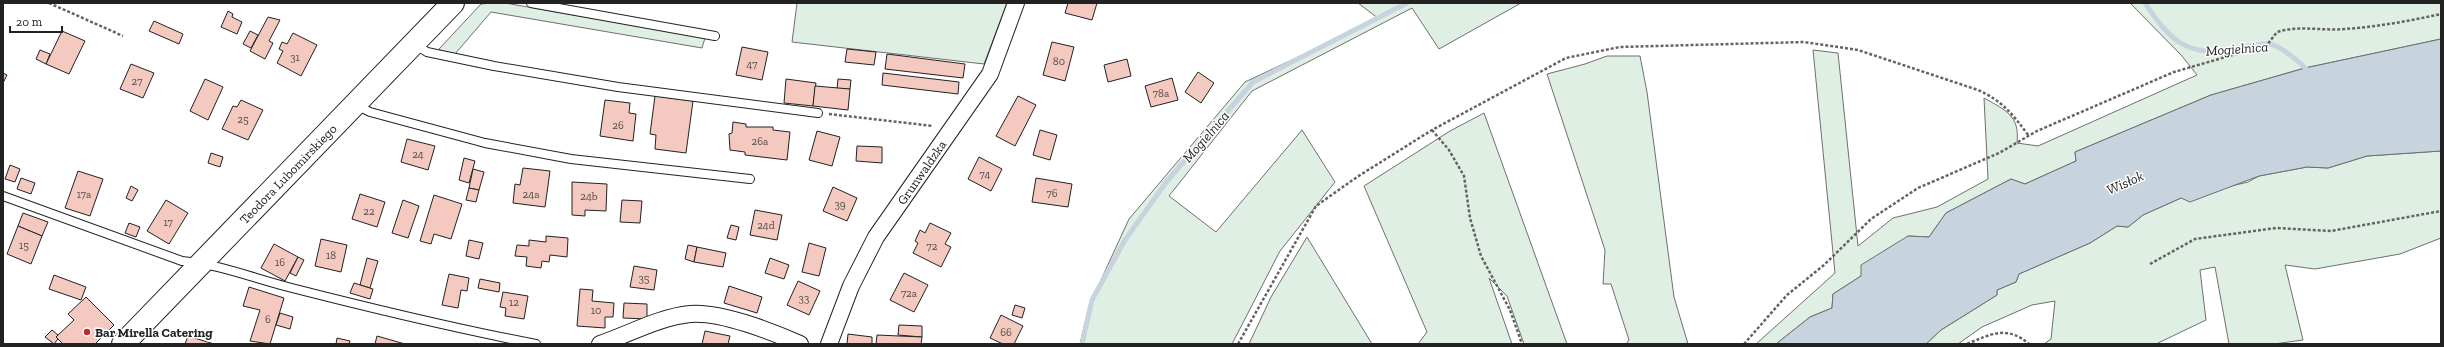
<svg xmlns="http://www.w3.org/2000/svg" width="2444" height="347" font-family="'Zilla Slab',serif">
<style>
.green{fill:#e0efe3;stroke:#6f6f6f}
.water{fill:#c7d3dd;stroke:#6f6f6f}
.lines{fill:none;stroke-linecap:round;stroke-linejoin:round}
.stream{stroke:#c7d3dd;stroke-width:5}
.building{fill:#f3c9c0;stroke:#222}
.lane-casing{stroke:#222;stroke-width:10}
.street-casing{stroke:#222;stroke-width:18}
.highway-casing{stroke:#222;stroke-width:24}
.path{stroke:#646464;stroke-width:2.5;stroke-dasharray:3 2;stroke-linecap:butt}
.lane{stroke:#fff;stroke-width:8}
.street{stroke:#fff;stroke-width:16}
.highway{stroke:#fff;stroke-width:22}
.poi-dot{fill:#c62828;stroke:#fff;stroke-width:1.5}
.labels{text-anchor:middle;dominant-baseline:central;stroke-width:3;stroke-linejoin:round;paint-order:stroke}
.number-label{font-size:11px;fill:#564c4a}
.street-label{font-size:13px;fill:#222;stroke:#fff}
.poi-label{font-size:13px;font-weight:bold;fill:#222;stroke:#fff;text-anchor:start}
.water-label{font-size:14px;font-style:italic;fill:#222;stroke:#fff}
</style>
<rect width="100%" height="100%" fill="#fff"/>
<g class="green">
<polygon points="492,3 505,3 705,38 702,48 491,12 455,54 446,54 439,49 481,4"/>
<polygon points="797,3 1007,3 984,64 792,42"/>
<polygon points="1358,3 1521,3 1439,49 1412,8 1252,91 1169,196 1216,232 1302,130 1335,182 1280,251 1232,344 1080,344 1089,306 1129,219 1245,82 1379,19"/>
<path d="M2130,3H2441V39L2305,68L2211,95L2075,152L2076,161L2025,184L2011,179L1946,213L1929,237L1908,236L1861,276L1833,294L1832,308L1810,317L1776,344H1756L1835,273L1813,50L1838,53L1858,246L1893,218L1937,207L1988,179L1984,98C2005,110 2020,115 2017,143L2038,146L2197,75L2182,56Z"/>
<polygon points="1607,56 1640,56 1647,92 1674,297 1688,344 1626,344 1629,340 1611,284 1603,284 1605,250 1547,74 1585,64"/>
<polygon points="1484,113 1567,344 1524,344 1507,296 1489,278 1512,344 1418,344 1427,332 1364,186 1450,131"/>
<polygon points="2441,151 2441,238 2400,254 2315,269 2285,265 2303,340 2274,344 2229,344 2215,267 2200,270 2206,320 2156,344 2044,344 2051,339 2055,301 2032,305 1982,327 1958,344 1926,344 1941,330 1997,295 1997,290 2016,282 2019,274 2090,243 2117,226 2128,227 2143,215 2181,198 2248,182 2259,176 2307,167 2328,168 2367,156"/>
<polygon points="1307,237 1372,344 1249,344 1271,297"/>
</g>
<polygon class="water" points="2441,39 2441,151 2367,156 2328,168 2307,167 2259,176 2190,202 2181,198 2143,215 2128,227 2117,226 2090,243 2019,274 2016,282 1997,290 1997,295 1941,330 1926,344 1776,344 1810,317 1832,308 1833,294 1861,276 1861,265 1908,236 1929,237 1946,213 2011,179 2025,184 2076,161 2075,152 2211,95 2305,68"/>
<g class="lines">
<g class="stream">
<path d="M2145,3C2170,41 2188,58 2235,49C2246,47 2258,43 2269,44C2279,44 2302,64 2309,72"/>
<polyline points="1082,344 1092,300 1125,240 1167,181 1253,82 1407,3"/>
</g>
</g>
<g class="building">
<polygon points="1068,3 1097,3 1092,20 1065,13"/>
<polygon points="228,11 233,14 232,17 242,22 237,34 221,27"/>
<polygon points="268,17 280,20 269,41 273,43 265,59 250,51"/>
<polygon points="154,21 183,34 179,44 149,31"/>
<polygon points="62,31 85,41 69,74 46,64"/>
<polygon points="250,31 258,35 251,48 243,44"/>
<polygon points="293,33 317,45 301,76 277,63 283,51 279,49 282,42 287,44"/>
<polygon points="1052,42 1074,47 1065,81 1043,75"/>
<polygon points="742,47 768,52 762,80 736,75"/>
<polygon points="847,49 876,52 874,65 845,62"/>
<polygon points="40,50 50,54 46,64 36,59"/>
<polygon points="887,54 965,64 963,78 885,69"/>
<polygon points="1127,59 1131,76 1108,82 1104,65"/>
<polygon points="131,64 154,73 143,98 120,89"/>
<polygon points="1198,72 1214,83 1201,103 1185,92"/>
<polygon points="3,73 7,75 3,83"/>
<polygon points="883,73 959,82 958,94 882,85"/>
<polygon points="1172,78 1178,100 1151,107 1145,86"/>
<polygon points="205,79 223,87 208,120 190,111"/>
<polygon points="786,79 816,83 813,106 784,103"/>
<polygon points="838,79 851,80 850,89 837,89"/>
<polygon points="815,86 850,89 848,110 813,106"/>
<polygon points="655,96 693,101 686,153 655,149 656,135 650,134"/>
<polygon points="1018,96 1036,105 1015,146 996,136"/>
<polygon points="241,100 263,110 248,140 222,129 233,106 237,107"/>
<polygon points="605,100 630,103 629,113 636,114 633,141 600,136"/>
<polygon points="733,122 746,124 746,127 773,127 773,130 790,132 787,160 745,155 745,152 730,150 729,134 732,133"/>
<polygon points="1040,130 1057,135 1050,160 1033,155"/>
<polygon points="817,131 840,137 832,166 809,160"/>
<polygon points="407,139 435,146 428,170 401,162"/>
<polygon points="857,146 882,147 882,163 856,161"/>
<polygon points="211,153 223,157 220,167 208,163"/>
<polygon points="979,157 1002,169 991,191 968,179"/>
<polygon points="464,158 475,161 469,183 459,180"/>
<polygon points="10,165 20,169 15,182 5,179"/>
<polygon points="523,168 550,171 545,207 513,203 515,184 520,185"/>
<polygon points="473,169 484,172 479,190 469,188"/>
<polygon points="78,171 103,179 90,216 65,208"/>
<polygon points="21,178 35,183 31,194 17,189"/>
<polygon points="1036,178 1072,184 1068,207 1032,202"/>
<polygon points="572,182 607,184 606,211 585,210 585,216 572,215"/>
<polygon points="131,186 138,190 132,201 126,198"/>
<polygon points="833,187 857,198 847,221 823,211"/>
<polygon points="469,188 479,190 476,202 466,200"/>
<polygon points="360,194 385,202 377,227 352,219"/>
<polygon points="434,195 462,204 451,239 434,234 431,244 420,241"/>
<polygon points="166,200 188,213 169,244 147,231"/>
<polygon points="403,200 419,206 408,238 392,233"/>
<polygon points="622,200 642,201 640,223 620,222"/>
<polygon points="755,210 782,215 777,240 750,235"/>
<polygon points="23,213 48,222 42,236 18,226"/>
<polygon points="129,223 140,227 136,237 125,233"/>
<polygon points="930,223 951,233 945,244 951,247 941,267 913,253 918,243 915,241 920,230 925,233"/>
<polygon points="731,225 739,227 736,240 727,238"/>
<polygon points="18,226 42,236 31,264 7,254"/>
<polygon points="546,236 568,238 567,257 550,255 549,262 542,261 541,268 526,266 527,257 515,256 517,245 529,246 529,240 546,242"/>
<polygon points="321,239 347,245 341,272 315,266"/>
<polygon points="469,240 483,243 479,259 466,256"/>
<polygon points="809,243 826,248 819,276 802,272"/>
<polygon points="274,244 298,257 285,281 261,268"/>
<polygon points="688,245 697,247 694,262 685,259"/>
<polygon points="697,247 726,253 723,267 694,262"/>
<polygon points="298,257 304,260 296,276 290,273"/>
<polygon points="367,258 378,261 370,288 360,285"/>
<polygon points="770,258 789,265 784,279 765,273"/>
<polygon points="634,266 657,270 654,290 630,287"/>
<polygon points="904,273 928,285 914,312 890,300"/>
<polygon points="449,274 469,278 467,291 461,290 458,308 442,305"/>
<polygon points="54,275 86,287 81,300 49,289"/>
<polygon points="480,279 500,283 499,292 478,288"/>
<polygon points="798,281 820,291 809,315 787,305"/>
<polygon points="354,283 373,289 370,299 350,293"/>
<polygon points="729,286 762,297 757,313 724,303"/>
<polygon points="249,287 284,298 270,344 250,341 260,310 243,306"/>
<polygon points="580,289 593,290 592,301 614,303 613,317 605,317 605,328 577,326"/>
<polygon points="503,292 528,296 524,319 505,316 506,308 500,307"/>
<polygon points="86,297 114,325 95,344 63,344 56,337 74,320 68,314"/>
<polygon points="624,303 647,304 647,319 623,318"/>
<polygon points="1015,305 1025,308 1022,318 1012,315"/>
<polygon points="280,313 293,317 290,329 276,325"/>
<polygon points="1001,315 1023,326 1014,344 1003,344 990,338"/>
<polygon points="899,325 922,326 922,337 898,335"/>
<polygon points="52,330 58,335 56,337 58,339 54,344 45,337"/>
<polygon points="705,331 730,336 728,344 702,344"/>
<polygon points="848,334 872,337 872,344 847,344"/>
<polygon points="877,335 922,337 921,344 876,344"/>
<polygon points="188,336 214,344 185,344"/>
<polygon points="377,336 405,344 375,344"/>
<polygon points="337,338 350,341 349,344 336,344"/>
</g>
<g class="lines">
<g class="lane-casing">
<g id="lane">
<polyline points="531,3 715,36"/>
<polyline points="414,44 427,52 494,66 618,87 818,113"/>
<polyline points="356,105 370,112 485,143 571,159 750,179"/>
<path d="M3,196L182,261C218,264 253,278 288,287C370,308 453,328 536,344"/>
</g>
</g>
<g class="street-casing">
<g id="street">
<path d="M600,344C629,334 660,317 690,314C720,311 773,332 800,344"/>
<path id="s1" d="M829,344L851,286L876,237L990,74L1016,3"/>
</g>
</g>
<g class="highway-casing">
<g id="highway">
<path id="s2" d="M123,344L453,3"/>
</g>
</g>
<g class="path">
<polyline points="49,3 123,36"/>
<polyline points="829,114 933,126"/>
<polyline points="1432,130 1449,150 1464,176 1470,218 1481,256 1510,310 1522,344"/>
<polyline points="2150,264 2195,239 2276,228 2331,231 2441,211"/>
<path d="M1238,344L1316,206L1357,177L1432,130L1566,58L1620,47L1804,42L1858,50L1978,90C2003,101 2013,115 2029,136"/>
<path d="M1744,344L1787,295L1824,265L1871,219L1918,188L1999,153L2037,131L2174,72L2267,45L2277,32C2299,25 2321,31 2344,29C2376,27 2409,21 2441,14"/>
<path d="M1967,344C1991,334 2007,325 2029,344"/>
</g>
<use href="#lane" class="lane"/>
<use href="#street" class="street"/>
<use href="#highway" class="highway"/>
</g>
<circle class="poi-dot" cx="87" cy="332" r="4"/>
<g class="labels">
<g class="number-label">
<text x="295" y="57">31</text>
<text x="1059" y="61">80</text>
<text x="752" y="64">47</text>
<text x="137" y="81">27</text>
<text x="1161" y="93">78a</text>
<text x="243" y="119">25</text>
<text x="618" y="125">26</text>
<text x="760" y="141">26a</text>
<text x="418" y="154">24</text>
<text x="985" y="174">74</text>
<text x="1052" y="193">76</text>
<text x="84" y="194">17a</text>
<text x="531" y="194">24a</text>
<text x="589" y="196">24b</text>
<text x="840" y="204">39</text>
<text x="369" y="211">22</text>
<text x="168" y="222">17</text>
<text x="766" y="225">24d</text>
<text x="24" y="245">15</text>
<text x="932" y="246">72</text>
<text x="331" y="255">18</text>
<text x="280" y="262">16</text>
<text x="644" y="278">35</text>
<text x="909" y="293">72a</text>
<text x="804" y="298">33</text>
<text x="514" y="302">12</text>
<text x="596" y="310">10</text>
<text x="268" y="319">6</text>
<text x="1006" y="332">66</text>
</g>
<g class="street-label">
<text stroke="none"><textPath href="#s1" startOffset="196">Grunwaldzka</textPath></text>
<text stroke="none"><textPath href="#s2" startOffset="237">Teodora Lubomirskiego</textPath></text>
</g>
<g class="poi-label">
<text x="95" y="332">Bar Mirella Catering</text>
</g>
<g class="water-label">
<text transform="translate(2237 49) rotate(-4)">Mogielnica</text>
<text transform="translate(1206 137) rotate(-49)">Mogielnica</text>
<text transform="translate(2125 183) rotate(-24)">Wisłok</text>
</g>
</g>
<rect width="2444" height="347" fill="none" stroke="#222222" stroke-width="8"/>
<path d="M10 26v6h52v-6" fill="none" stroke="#222222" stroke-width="2"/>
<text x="16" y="26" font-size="12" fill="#222222" stroke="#ffffff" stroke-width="3" paint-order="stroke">20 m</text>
</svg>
